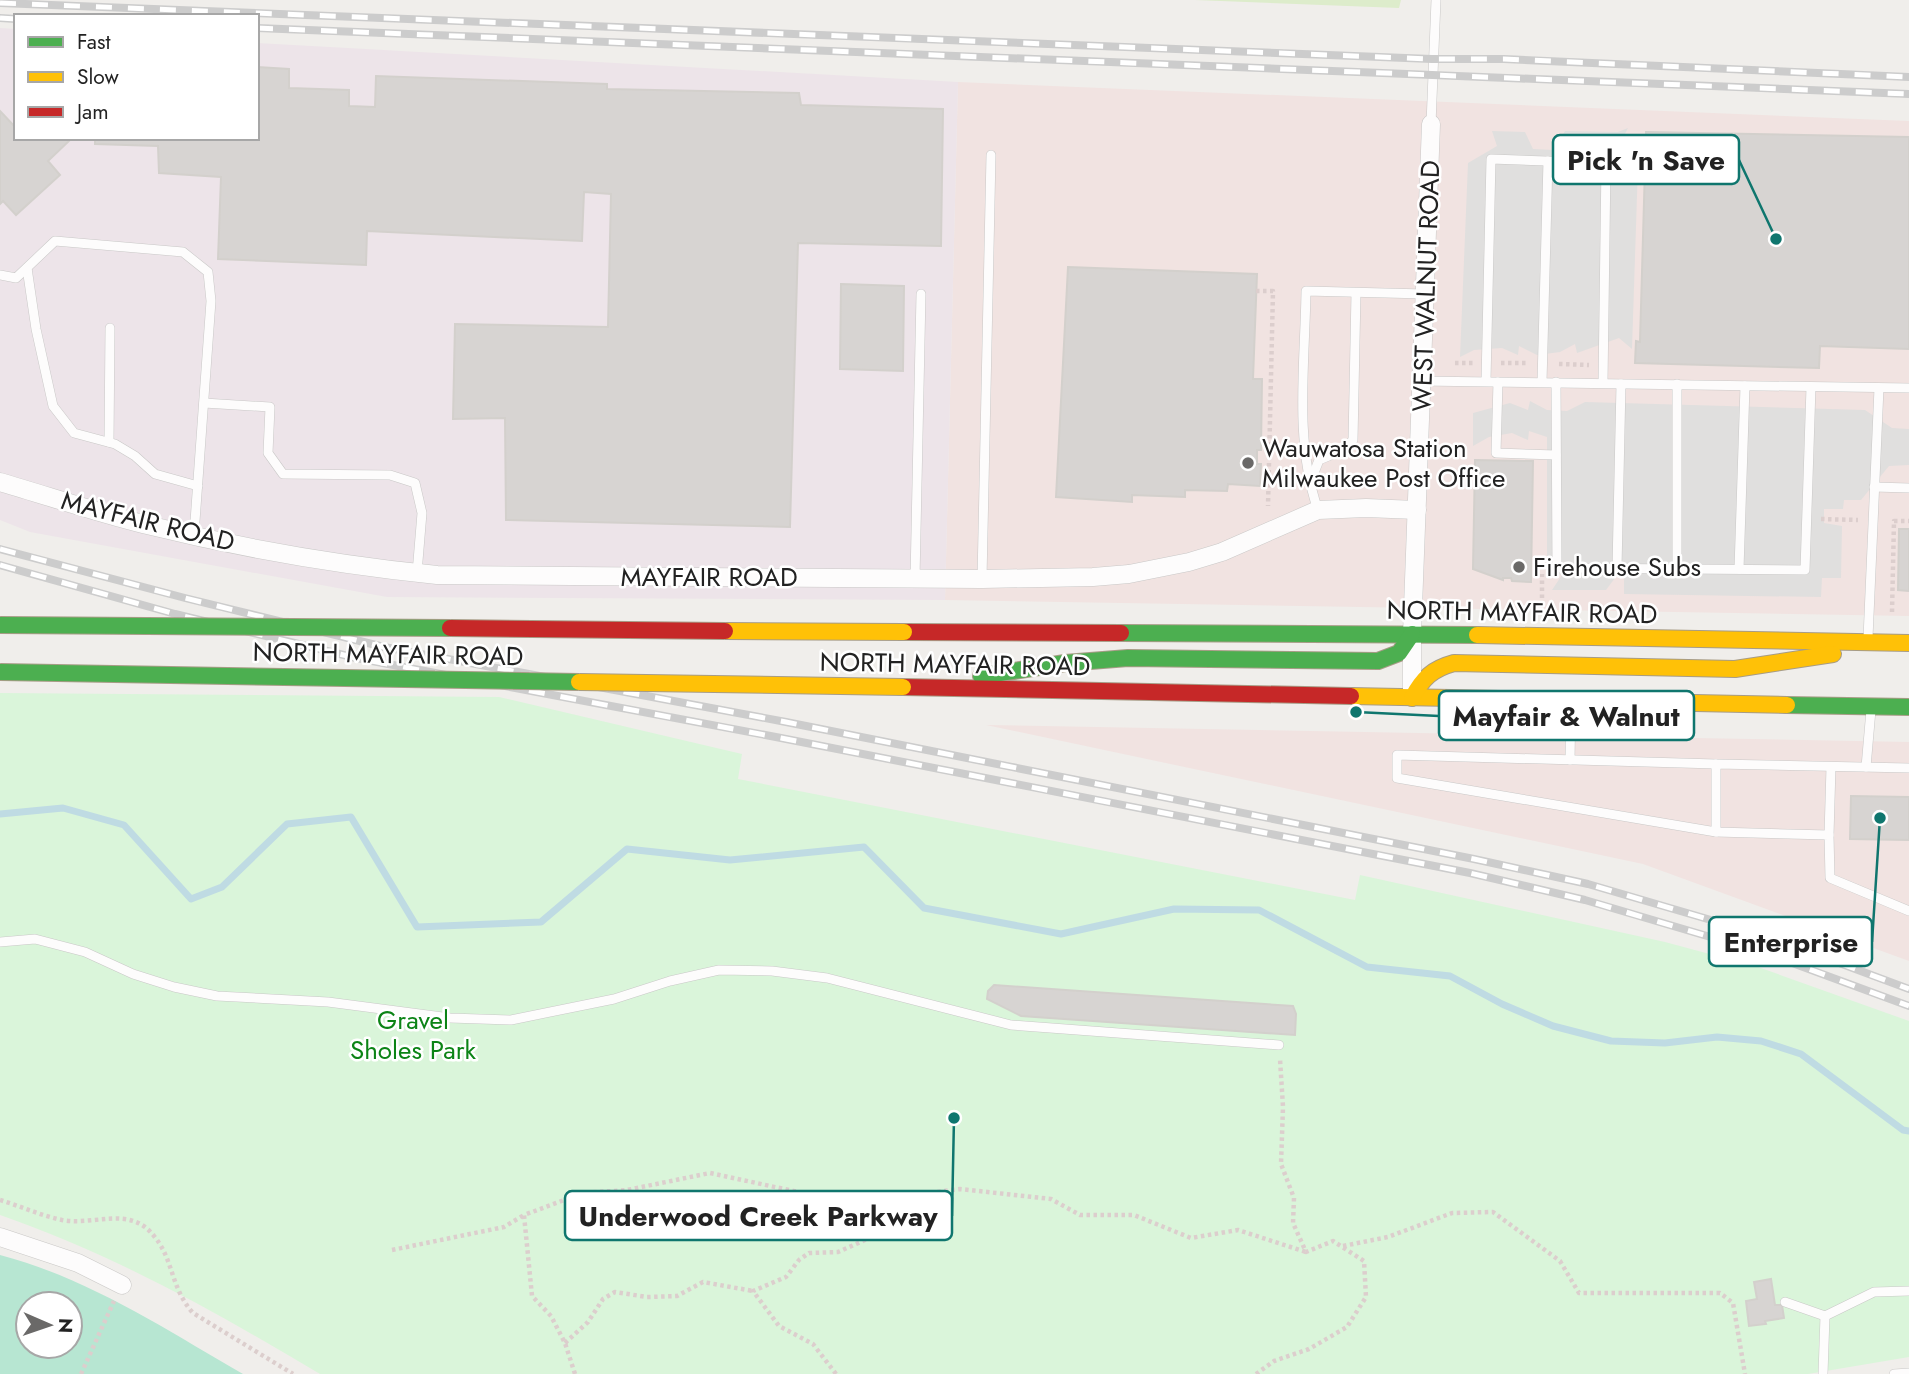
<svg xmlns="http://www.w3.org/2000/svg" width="1909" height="1374" font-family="Jost,sans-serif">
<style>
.commercial{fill:#f1e3e1}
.industrial{fill:#ede4e9}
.grass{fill:#ddeccb}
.park{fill:#daf5da}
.pitch{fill:#b7e6d2;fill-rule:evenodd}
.parking{fill:#e0dfde}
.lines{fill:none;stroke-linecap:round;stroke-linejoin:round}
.stream{stroke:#bfdbe3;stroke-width:7}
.building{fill:#d7d4d2;stroke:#d3d0cc;stroke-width:2}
.lane-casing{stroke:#c9c8c7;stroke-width:10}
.street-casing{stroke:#c9c8c7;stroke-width:19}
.fast-casing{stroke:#a79c86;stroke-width:18}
.slow-casing{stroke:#a79c86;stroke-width:18}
.jam-casing{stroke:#a79c86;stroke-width:18}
.path{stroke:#dccecd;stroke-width:4.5;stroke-dasharray:3.5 3.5;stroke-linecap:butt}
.lane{stroke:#fdfcfc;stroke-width:9}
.street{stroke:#fdfcfc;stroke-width:18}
.fast{stroke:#4caf50;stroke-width:16}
.slow{stroke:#ffc107;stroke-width:16}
.jam{stroke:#c62828;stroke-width:16}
.rail-casing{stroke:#ccc;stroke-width:8}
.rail{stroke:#fff;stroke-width:5;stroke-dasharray:16;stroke-linecap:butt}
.fast-bridge-casing{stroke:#a79c86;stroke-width:18;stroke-linecap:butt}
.slow-bridge-casing{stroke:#a79c86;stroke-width:18;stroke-linecap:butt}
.jam-bridge-casing{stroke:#a79c86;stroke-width:18;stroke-linecap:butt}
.fast-bridge{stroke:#4caf50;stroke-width:16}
.slow-bridge{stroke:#ffc107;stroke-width:16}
.jam-bridge{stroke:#c62828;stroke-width:16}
.poi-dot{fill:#6a6968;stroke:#fff;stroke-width:2.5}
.labels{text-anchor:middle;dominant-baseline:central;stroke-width:5;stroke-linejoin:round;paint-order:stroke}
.street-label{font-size:26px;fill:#222;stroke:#fff}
.poi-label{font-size:26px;fill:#222;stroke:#fff;text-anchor:start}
.park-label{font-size:26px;fill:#0c8416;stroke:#fff}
.leader{fill:none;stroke:#0f766e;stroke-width:2.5}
.callout-dot{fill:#0f766e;stroke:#fff;stroke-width:2.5}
.callout{fill:#fff;stroke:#0f766e;stroke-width:2.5}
.callout-label{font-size:28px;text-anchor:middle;font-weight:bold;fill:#222}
</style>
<rect width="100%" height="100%" fill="#f0eeeb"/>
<g class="commercial">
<polygon points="958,82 1909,121 1909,616 945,600"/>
<polygon points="986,725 1909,742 1909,961 1643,864"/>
</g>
<polygon class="industrial" points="0,28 16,29 16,138 257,138 257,43 958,82 945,600 387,597 30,532 0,520"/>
<polygon class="grass" points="1195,0 1401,0 1399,8"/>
<path class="park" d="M0,693L499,697L742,754L738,779L1355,900L1360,875L1665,942L1758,967L1909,1021V1357L1808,1374H320C218,1313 113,1254 0,1215Z"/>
<path class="pitch" d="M0,1255C88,1278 165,1329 243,1374H0ZM28,1304H70V1346H28Z"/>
<g class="parking">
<polygon points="1628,128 1616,151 1638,165 1632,349 1619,338 1577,353 1575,344 1560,352 1537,355 1519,346 1518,355 1502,348 1474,350 1460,357 1468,163 1497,146 1492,131 1525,132 1533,149 1554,150 1565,131 1618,132"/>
<polygon points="1530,401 1547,410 1567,411 1585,402 1865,410 1892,428 1909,429 1909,465 1889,466 1861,500 1844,500 1843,509 1824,509 1824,523 1842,526 1841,578 1822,578 1821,597 1624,594 1624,576 1618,574 1606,590 1552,590 1562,575 1547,573 1547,437 1529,431 1528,440 1512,433 1489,437 1473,446 1473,413 1510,403 1528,410"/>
</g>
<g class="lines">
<polyline class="stream" points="0,814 63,808 124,825 191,899 222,887 287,824 351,817 417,927 541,922 627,849 730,860 864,847 924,908 1061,934 1174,909 1259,910 1367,967 1450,976 1502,1004 1553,1026 1611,1041 1665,1043 1717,1037 1761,1041 1801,1054 1903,1130 1909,1131"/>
</g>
<g class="building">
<polygon points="257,67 289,69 289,88 349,90 349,106 375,107 376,76 607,84 607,89 799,93 801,105 943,109 941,246 798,243 790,527 506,520 505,418 453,419 455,324 608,327 611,194 584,192 582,241 367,231 366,265 218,259 221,177 159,173 158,146 95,144 95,138 257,138"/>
<polygon points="0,111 16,128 16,138 72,138 48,161 60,175 16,215 3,201 0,204"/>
<polygon points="1646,132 1909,137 1909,349 1820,346 1819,368 1635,363 1636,341 1640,342"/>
<polygon points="1068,267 1257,274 1253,379 1262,379 1261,450 1257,450 1257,464 1261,464 1260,486 1228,484 1227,491 1185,490 1185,497 1132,495 1132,502 1056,497"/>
<polygon points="841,284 904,286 903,371 840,369"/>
<polygon points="1475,460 1533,461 1531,582 1512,581 1511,578 1503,578 1503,580 1473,569"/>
<polygon points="1899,529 1909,529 1909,591 1898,590"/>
<polygon points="1851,796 1909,797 1909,840 1850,839"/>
<polygon points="994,985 1293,1006 1296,1014 1295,1035 1021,1016 987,999 988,991"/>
<polygon points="1771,1279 1775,1305 1782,1305 1784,1318 1765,1321 1766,1324 1749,1326 1746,1301 1757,1299 1754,1282"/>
</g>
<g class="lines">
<g class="lane-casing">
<g id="lane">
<polyline points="1431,124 1436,0"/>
<polyline points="27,268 36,329 53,406 74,433 115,444 135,456 155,474 198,486"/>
<polyline points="0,275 16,278 55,241 183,252 208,272 211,301 194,535"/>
<polyline points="1421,381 1909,388"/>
<polyline points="1486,381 1491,159 1606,163 1603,383"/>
<polyline points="1498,382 1496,453 1556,455"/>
<polyline points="1542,382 1548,161"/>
<polyline points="1556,382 1557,568 1805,570 1811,387"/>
<polyline points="204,403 270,407 268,453 283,474 390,475 415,483 422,513 417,573"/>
<polyline points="109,442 110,328"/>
<polyline points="1310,483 1319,460 1343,450 1353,440 1356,293"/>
<polyline points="1874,487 1909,488"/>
<path d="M1318,510C1294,441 1305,364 1306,291L1425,294"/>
<polyline points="1617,568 1621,384"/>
<polyline points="1677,569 1677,384"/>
<polyline points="1739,569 1745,386"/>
<polyline points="915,579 921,294"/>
<polyline points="982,579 991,155"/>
<polyline points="1868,638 1879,388"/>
<polyline points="1570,760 1571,702"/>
<polyline points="1866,767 1871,710"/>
<polyline points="1909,768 1716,764 1716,832 1829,835 1830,878 1909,911"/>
<polyline points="1716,832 1397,778 1397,755 1716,764"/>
<polyline points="1829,835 1831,767"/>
<polyline points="0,942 35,939 85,952 133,974 174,987 217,996 328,1002 450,1018 511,1020 614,999 670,981 719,970 772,971 827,978 1011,1025 1279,1045"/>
<polyline points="1785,1302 1825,1316 1874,1292 1909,1291"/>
<polyline points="1823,1374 1825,1316"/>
<polyline points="1894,1374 1909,1373"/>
</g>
</g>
<g class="street-casing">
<g id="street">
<path d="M0,482C48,496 95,512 143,524C240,548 338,565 437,575L982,579L1093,577L1129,574L1189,562L1222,552L1318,510L1366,508L1417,510"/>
<polyline points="1412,694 1412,634 1431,124"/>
<polyline points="0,1237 78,1263 122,1285"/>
</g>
</g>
<g class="fast-casing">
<g id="fast">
<polyline points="1121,633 1477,635"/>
<polyline points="981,676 1065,663 1128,658 1378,661 1399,653 1412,634"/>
<polyline points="1787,705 1909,707"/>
</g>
</g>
<g class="slow-casing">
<g id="slow">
<polyline points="1477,635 1909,643"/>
<polyline points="1351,696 1787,705"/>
<path d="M1412,698C1423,678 1432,669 1454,663L1735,669L1833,654"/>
</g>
</g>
<g class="jam-casing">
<g id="jam">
<polyline points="904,632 1121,633"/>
<polyline points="903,687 1351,696"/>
</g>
</g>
<g class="path">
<polyline points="1256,291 1273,291 1268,506"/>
<polyline points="1455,363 1473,363"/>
<polyline points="1501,363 1527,363"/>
<polyline points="1559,364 1589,365"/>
<polyline points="1821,519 1858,520"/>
<polyline points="1542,598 1542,574"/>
<polyline points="1892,612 1894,521 1909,521"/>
<path d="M0,1200C20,1206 42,1216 62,1220C95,1226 130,1205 154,1236C174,1260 170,1287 193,1313L293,1374"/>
<polyline points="1343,1246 1388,1237 1452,1213 1493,1212 1560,1261 1579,1293 1720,1293 1733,1303 1745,1374"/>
<polyline points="392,1250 504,1227 524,1215"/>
<polyline points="565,1343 588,1322 603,1299 615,1292 647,1297 677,1296 703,1282 753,1291"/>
<polyline points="81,1374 114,1301"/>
<polyline points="575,1374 565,1343 551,1316 532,1296 524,1215 583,1193 627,1190 710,1173 849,1203 960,1189 1051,1199 1080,1215 1134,1215 1191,1238 1238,1230 1306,1252"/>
<polyline points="836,1374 813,1344 779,1326 753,1291 786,1277 799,1260 809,1253 838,1252 881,1233"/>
<polyline points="1256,1374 1274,1361 1309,1349 1347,1327 1366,1297 1364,1261 1333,1241 1306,1252 1293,1223 1294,1198 1281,1164 1283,1107 1280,1059"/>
</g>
<use href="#lane" class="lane"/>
<use href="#street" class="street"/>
<use href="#fast" class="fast"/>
<use href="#slow" class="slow"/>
<use href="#jam" class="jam"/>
<g class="rail-casing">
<g id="rail">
<polyline points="0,3 1432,59 1504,59 1909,77"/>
<polyline points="0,18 16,19"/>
<polyline points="257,28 1909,94"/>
<polyline points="0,549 185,598 384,647 786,722 1474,859 1588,884 1769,937 1909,989"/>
<polyline points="0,565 175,614 356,658 781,738 1470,873 1585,900 1768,954 1909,1006"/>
</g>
</g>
<use href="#rail" class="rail"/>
<g class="fast-bridge-casing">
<g id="fast-bridge">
<polyline points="0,625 450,628"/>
<polyline points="0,672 579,682"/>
</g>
</g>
<g class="slow-bridge-casing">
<g id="slow-bridge">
<polyline points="725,631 904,632"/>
<polyline points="579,682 903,687"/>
</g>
</g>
<g class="jam-bridge-casing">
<polyline id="jam-bridge" points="450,628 725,631"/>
</g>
<use href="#fast-bridge" class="fast-bridge"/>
<use href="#slow-bridge" class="slow-bridge"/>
<use href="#jam-bridge" class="jam-bridge"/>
</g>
<g class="poi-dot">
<circle cx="1248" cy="463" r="7"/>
<circle cx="1519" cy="567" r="7"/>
</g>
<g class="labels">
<g class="street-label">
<text transform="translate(1426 286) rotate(-88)">WEST WALNUT ROAD</text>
<text transform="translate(148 521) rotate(14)">MAYFAIR ROAD</text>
<text x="709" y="577">MAYFAIR ROAD</text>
<text transform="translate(1522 612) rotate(1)">NORTH MAYFAIR ROAD</text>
<text transform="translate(388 654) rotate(1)">NORTH MAYFAIR ROAD</text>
<text transform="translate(955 664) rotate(1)">NORTH MAYFAIR ROAD</text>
</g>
<g class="poi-label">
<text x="1262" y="448">Wauwatosa Station<tspan x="1262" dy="30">Milwaukee Post Office</tspan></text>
<text x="1533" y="567">Firehouse Subs</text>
</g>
<g class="park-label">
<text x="413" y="1020">Gravel<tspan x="413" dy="30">Sholes Park</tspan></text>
</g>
</g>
<path class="leader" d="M1776 239L1739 160M1356 712L1439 716M1880 818L1872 942M954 1118L952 1216"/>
<g class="callout-dot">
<circle cx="1776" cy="239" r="7"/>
<circle cx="1356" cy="712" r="7"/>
<circle cx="1880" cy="818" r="7"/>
<circle cx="954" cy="1118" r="7"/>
</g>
<g class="callout">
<rect x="1553" y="135" width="186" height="49" rx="7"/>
<rect x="1439" y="691" width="255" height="49" rx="7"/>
<rect x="1709" y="917" width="163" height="49" rx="7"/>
<rect x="565" y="1191" width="387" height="49" rx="7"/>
</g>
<g class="callout-label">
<text x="1646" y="170">Pick 'n Save</text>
<text x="1566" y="726">Mayfair &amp; Walnut</text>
<text x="1791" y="952">Enterprise</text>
<text x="758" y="1226">Underwood Creek Parkway</text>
</g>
<rect x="14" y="14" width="245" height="126" fill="#ffffff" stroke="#a7a7a7" stroke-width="2"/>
<rect x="28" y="37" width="35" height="10" fill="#4caf50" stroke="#a7a7a7" stroke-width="2"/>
<text x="77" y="49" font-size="21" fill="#222222">Fast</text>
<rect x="28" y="72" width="35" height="10" fill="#ffc107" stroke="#a7a7a7" stroke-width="2"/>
<text x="77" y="84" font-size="21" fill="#222222">Slow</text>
<rect x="28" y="107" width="35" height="10" fill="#c62828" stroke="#a7a7a7" stroke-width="2"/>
<text x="77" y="119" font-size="21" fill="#222222">Jam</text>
<g transform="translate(49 1325) rotate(92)"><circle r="33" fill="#ffffff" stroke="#a7a7a7" stroke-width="2"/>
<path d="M0-5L12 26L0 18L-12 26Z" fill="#6a6968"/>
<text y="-10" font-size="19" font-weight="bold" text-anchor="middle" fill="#222222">N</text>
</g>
</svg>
